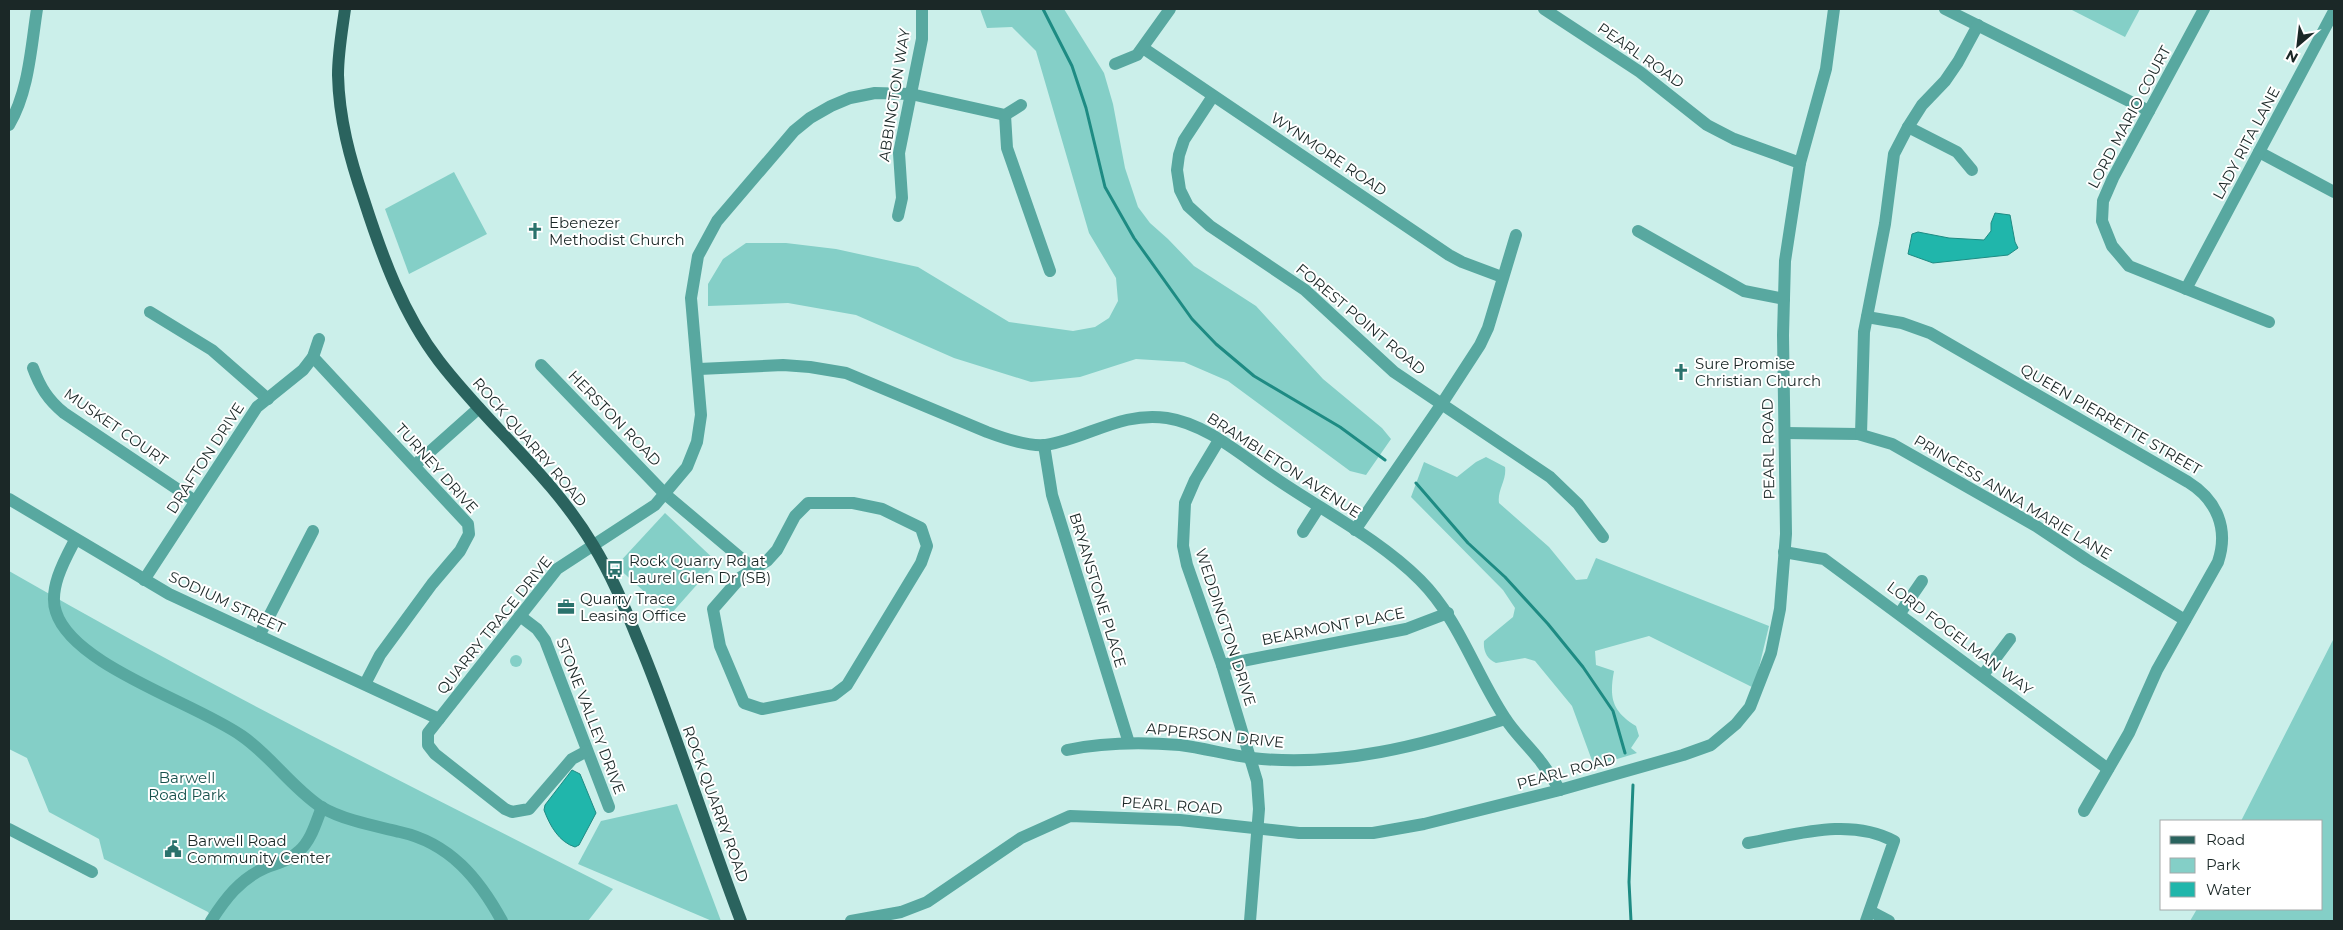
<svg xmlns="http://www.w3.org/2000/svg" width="2343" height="930" font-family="Montserrat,sans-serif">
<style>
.green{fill:#84cfc7}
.water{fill:#20b6ab;stroke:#1e8b83}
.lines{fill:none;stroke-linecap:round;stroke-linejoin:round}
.stream{stroke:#1e8b83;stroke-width:3}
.minor{stroke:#58a8a0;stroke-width:12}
.major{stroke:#2a635e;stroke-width:12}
.labels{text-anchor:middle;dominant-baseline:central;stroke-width:4;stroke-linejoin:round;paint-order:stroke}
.street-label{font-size:15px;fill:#1b2827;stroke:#fff}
.poi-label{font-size:15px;fill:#1b2827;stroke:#fff;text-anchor:start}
.park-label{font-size:15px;fill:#18524d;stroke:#fff}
</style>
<rect width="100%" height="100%" fill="#cbefea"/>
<g class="green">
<polygon points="980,9 1064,9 1104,73 1113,104 1125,168 1138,207 1150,223 1168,239 1194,266 1256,306 1323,379 1382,428 1391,439 1366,475 1350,471 1228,381 1184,362 1136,359 1080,377 1031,382 954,358 856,315 788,303 708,306 708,284 723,259 746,243 786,243 836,249 918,267 1009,322 1073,331 1095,327 1109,318 1118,301 1116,278 1089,233 1036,51 1012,27 987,28"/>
<polygon points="2070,9 2140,9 2125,37"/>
<polygon points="454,172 487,234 409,274 385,209"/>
<path d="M1486,457L1505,467C1507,480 1497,490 1499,503L1549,547L1576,580L1587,579L1596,558L1769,626L1754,688L1649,636L1595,651L1596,665L1614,671C1609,698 1612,711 1636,726L1639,736L1631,748L1637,753L1594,766L1572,706L1535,661L1525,658L1496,663C1487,659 1483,651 1484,641L1513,617L1515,608L1503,590L1411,497L1424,462L1457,477L1476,462Z"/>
<polygon points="665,513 717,562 670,615 616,566"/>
<path d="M9,571C206,685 411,786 613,889L588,921H213L208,912L104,859L99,839L49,812L27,758L9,749Z"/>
<polygon points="2334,638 2334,921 2190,921 2197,909 2322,909 2322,821 2241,821"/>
<circle cx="516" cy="661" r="6"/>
<polygon points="677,804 721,921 712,921 578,864 601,821"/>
</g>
<g class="water">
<polygon points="1995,213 2010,215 2015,242 2018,248 2008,255 1933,263 1908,254 1912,234 1918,232 1949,238 1984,240 1991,231 1991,223"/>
<path d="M572,770L580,774L596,813L579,845L575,847C559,842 550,826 544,810L545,805Z"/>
</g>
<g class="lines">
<g class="stream">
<polyline points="1043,9 1072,66 1086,108 1105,187 1134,238 1192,319 1216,344 1254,376 1340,427 1385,460"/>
<polyline points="1416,483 1468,543 1505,577 1548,624 1583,667 1613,711 1625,753"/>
<polyline points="1631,921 1629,882 1633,785"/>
</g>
<g class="minor">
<polyline points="1945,9 2149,111"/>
<polyline points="2204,9 2113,178 2103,201 2102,221 2112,246 2129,266 2269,322"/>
<polyline points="1143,48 1449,255 1462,262 1502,277"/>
<polyline points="1115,64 1137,55 1170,9"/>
<polyline points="1213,96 1184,140 1179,155 1177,170 1180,190 1188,206 1210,226 1305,290 1394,372 1550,477 1578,504 1603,537"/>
<polyline points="1005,115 1007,148 1050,271"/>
<path d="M9,125C29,91 31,47 37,9"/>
<polyline points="1908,127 1957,152 1972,170"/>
<polyline points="2259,152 2334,192"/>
<polyline points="1800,163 1826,69 1834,9"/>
<polyline points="898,216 902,198 899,153 922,39 922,9"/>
<polyline points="1638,231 1744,291 1784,299"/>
<polyline points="2186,289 2334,11"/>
<polyline points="150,312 212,350 268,399"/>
<path d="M1867,317L1902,323L1930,333L2188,482C2217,500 2229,529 2218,562L2157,670L2129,733L2084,811"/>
<polyline points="313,357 468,524 469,534 460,551 432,584 380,655 365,684"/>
<polyline points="541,365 665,494 755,570"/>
<path d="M33,368C40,387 48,400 64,413L195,501"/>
<path d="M699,369L783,365L810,367L846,373L987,432C1003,438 1030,447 1046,445C1088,438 1122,411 1167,418C1207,424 1242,456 1275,478C1323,511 1379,539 1420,580C1459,619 1475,673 1505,718C1515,734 1530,747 1541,762C1548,771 1554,781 1560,790"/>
<polyline points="1785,433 1858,434 1892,444 2036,526 2087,560 2185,620"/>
<polyline points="1861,434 1864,332 1885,224 1894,154 1908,127 1922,105 1945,81 1958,62 1978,25"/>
<polyline points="1219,440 1195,480 1185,503 1183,546 1187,565 1222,665 1257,781 1259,809 1250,921"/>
<polyline points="1044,445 1052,495 1129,743"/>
<polyline points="415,465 479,408"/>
<polyline points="9,499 169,594 439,719"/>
<polygon points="808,503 853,503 882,509 921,528 927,546 921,563 847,685 834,695 762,709 744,703 720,646 713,609 741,577 767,561 777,550 795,516"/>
<polyline points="1355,530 1441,405 1480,345 1488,328 1516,235"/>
<polyline points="1303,532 1319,507"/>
<path d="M75,540C65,559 48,589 56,612C73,666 196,703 242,736C271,756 291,787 321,807C343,820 375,826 400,832C450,843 479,879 502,921"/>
<polyline points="1784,552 1824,559 2108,769"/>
<polyline points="144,580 257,407 303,370 313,357 319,339"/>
<polyline points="1900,613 1922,581"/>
<polyline points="520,616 537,629 545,640 609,807"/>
<polyline points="259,636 313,531"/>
<polyline points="1222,665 1406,629 1448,613"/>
<polyline points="1983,675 2010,639"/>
<path d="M1067,750C1105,742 1142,742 1180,745C1204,748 1228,755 1252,758C1338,768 1424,745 1505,719"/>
<polyline points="587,751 572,759 529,809 512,812 505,809 435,754 428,745 428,733 557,569 655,505 687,467 697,442 701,415 691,298 698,256 717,221 794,131 810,118 831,106 850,98 875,93 911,94 1005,115 1021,105"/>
<polyline points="9,829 92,872"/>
<path d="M1748,843C1795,835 1849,817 1894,841L1866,921"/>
<polyline points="1870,911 1889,921"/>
<path d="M211,921C225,899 240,879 265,868C277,863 289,861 299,851C311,841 316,822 322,807"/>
<polyline points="851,921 901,912 927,902 1021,838 1070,816 1180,820 1299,833 1373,833 1424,824 1556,791 1683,755 1711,745 1736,724 1750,707 1771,653 1780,609 1786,534 1783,335 1785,261 1800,163 1734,139 1707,125 1640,72 1544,9"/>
</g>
<path class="major" d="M345,9C342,31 338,53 338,75C339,119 350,159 364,200C382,256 403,314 439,361C488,425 552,476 593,545C614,579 628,616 643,652C679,741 707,832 741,921"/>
</g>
<defs>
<g id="church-bare" transform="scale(1.35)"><path d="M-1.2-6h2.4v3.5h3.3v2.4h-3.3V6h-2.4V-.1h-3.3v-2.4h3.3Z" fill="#2a726c" stroke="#fff" stroke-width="2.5" paint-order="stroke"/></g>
<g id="bus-bare" transform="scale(1.35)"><path d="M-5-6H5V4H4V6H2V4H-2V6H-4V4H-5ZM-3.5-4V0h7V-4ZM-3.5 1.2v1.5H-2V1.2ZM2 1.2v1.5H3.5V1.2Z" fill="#2a726c" stroke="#fff" stroke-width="2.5" paint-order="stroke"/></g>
<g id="office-bare" transform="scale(1.35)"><path d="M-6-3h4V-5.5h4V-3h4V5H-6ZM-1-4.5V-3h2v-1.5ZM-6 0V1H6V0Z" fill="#2a726c" stroke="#fff" stroke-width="2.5" paint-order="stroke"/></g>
<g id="civic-bare" transform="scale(1.35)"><path d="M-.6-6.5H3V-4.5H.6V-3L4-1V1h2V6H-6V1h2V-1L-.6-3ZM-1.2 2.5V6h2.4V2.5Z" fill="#2a726c" stroke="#fff" stroke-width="2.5" paint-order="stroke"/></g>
</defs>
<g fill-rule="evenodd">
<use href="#church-bare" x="535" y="231"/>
<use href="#church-bare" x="1681" y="372"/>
<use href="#bus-bare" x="615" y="569"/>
<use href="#office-bare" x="566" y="607"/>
<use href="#civic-bare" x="173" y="849"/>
</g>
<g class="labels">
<g class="street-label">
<text transform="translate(1641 55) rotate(35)">PEARL ROAD</text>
<text transform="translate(894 95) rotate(-81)">ABBINGTON WAY</text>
<text transform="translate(2129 117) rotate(-62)">LORD MARIO COURT</text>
<text transform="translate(2246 143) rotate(-62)">LADY RITA LANE</text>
<text transform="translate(1329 154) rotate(34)">WYNMORE ROAD</text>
<text transform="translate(1361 319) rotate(40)">FOREST POINT ROAD</text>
<text transform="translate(615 418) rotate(46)">HERSTON ROAD</text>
<text transform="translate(2111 419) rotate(30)">QUEEN PIERRETTE STREET</text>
<text transform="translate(116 427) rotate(35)">MUSKET COURT</text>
<text transform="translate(530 442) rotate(49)">ROCK QUARRY ROAD</text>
<text transform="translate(1768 449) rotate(-91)">PEARL ROAD</text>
<text transform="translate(205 458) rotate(-57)">DRAFTON DRIVE</text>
<text transform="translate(1284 465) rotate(33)">BRAMBLETON AVENUE</text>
<text transform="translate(437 468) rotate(48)">TURNEY DRIVE</text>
<text transform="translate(2013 497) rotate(31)">PRINCESS ANNA MARIE LANE</text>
<text transform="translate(1098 590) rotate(73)">BRYANSTONE PLACE</text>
<text transform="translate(227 602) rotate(25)">SODIUM STREET</text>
<text transform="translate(494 625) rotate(-51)">QUARRY TRACE DRIVE</text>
<text transform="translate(1333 626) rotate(-11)">BEARMONT PLACE</text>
<text transform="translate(1226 627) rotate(72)">WEDDINGTON DRIVE</text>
<text transform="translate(1960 638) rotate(37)">LORD FOGELMAN WAY</text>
<text transform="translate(591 716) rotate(69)">STONE VALLEY DRIVE</text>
<text transform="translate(1215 735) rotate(6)">APPERSON DRIVE</text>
<text transform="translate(1566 771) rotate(-15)">PEARL ROAD</text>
<text transform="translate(716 804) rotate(70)">ROCK QUARRY ROAD</text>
<text transform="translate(1172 805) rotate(4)">PEARL ROAD</text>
</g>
<g class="poi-label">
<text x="549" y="222">Ebenezer<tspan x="549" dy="17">Methodist Church</tspan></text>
<text x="1695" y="363">Sure Promise<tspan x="1695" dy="17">Christian Church</tspan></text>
<text x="629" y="560">Rock Quarry Rd at<tspan x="629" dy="17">Laurel Glen Dr (SB)</tspan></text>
<text x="580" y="598">Quarry Trace<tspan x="580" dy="17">Leasing Office</tspan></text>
<text x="187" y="840">Barwell Road<tspan x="187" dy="17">Community Center</tspan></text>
</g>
<g class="park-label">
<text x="187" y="777">Barwell<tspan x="187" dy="17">Road Park</tspan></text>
</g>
</g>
<rect width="2343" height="930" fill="none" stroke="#1b2827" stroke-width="20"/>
<rect x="2160" y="820" width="162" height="90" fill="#ffffff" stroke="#a4a9a9"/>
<rect x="2170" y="836" width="25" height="8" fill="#2a635e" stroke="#a4a9a9"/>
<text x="2206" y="845" font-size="15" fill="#1b2827">Road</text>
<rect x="2170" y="858" width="25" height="15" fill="#84cfc7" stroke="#a4a9a9"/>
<text x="2206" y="870" font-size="15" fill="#1b2827">Park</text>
<rect x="2170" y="882" width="25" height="15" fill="#20b6ab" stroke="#a4a9a9"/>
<text x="2206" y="895" font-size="15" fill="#1b2827">Water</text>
<g transform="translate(2298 45) rotate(208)" stroke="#ffffff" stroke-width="4" paint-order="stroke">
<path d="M0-4L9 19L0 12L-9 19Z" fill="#1b2827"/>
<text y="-8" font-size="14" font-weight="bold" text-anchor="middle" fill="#1b2827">N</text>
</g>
</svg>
